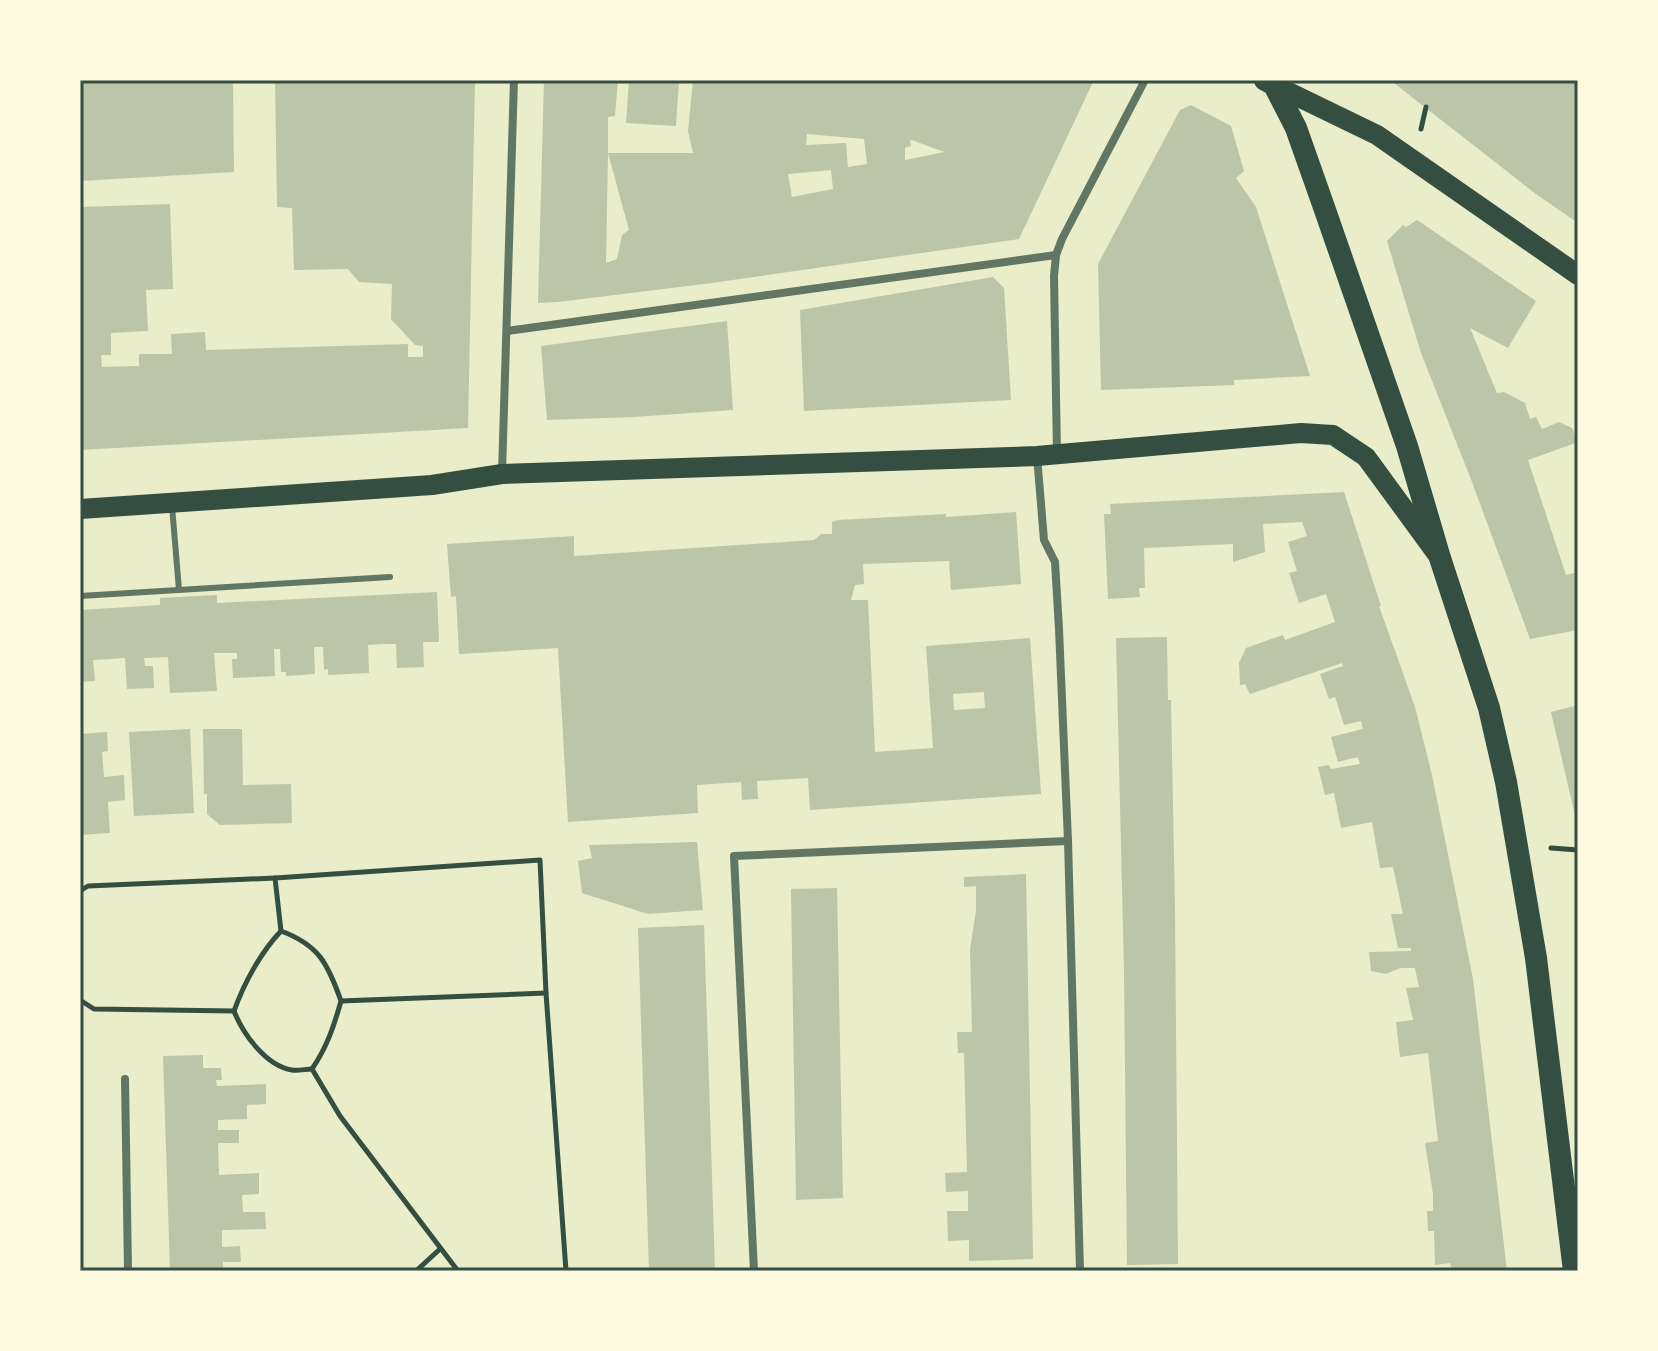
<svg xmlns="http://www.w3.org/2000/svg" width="1658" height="1351" font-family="Lato,sans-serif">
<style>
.building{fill:#bcc5a7;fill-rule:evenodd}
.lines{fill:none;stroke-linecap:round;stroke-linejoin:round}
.path{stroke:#344e41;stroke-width:5}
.service{stroke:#617663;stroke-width:6}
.minor{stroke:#617663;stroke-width:8}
.primary{stroke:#344e41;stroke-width:20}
.trunk{stroke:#344e41;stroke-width:22}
.neatline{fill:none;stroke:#344e41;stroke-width:3}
</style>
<rect width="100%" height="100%" fill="#e9edc9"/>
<g class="building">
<polygon points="80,80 233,80 234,172 80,181"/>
<polygon points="275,80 475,80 468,428 80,450 80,207 170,204 173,289 146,290 148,331 111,333 111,355 101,355 102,367 139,366 139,354 172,354 171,334 205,332 206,350 408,344 408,357 423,357 423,346 415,345 391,319 392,284 359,282 348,269 294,270 292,208 277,207"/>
<path d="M544,80H618L615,116L608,117V153H693L688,131L693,80H1094L1019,239L712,283L558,302L538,303ZM807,134L864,139L867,164L848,167L846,143L806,145ZM912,140L936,149L945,152L905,160V148L911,146L910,141ZM608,153L629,230L622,235L617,259L606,263ZM831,170L833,189L792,197L788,174Z"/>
<polygon points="629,80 679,80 676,126 626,123"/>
<polygon points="1390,80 1578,80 1578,223 1536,194"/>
<polygon points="1191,105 1231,126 1244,171 1236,178 1256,207 1310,376 1234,380 1234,385 1101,390 1098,264 1180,110"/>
<polygon points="1417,220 1536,301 1508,348 1470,328 1497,393 1504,392 1525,403 1530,419 1536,417 1542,429 1559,422 1572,428 1578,442 1528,460 1566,575 1578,572 1578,630 1530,639 1472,482 1421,353 1387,241 1403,225 1406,227"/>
<polygon points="993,277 1004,288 1011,400 804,411 800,310"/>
<polygon points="727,321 733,410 634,417 547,420 541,346"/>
<polygon points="1344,492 1381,606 1379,606 1415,707 1432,775 1473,979 1507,1271 1452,1271 1450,1263 1435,1265 1434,1231 1428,1231 1427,1211 1433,1211 1433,1194 1425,1143 1438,1141 1428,1053 1400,1057 1396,1022 1413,1020 1406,988 1419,987 1415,968 1400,968 1386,974 1371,971 1369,952 1411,951 1411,948 1398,948 1391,914 1403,914 1393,867 1380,868 1372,822 1341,828 1334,793 1325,795 1318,767 1329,765 1331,769 1360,764 1358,757 1338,762 1331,737 1363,729 1361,721 1344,725 1335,697 1329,699 1320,674 1343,666 1342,663 1250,694 1245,684 1240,685 1239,663 1246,648 1283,635 1285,640 1335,622 1326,594 1299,603 1289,573 1297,571 1288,542 1307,536 1302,522 1263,524 1265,552 1233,562 1233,544 1144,548 1145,588 1139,588 1140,597 1108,599 1104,514 1111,514 1110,504"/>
<path d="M1016,512L1021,584L951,590L949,561L863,564L864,584L855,585L851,600H868L875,752L933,748L926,646L1030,638L1041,794L810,810L808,778L757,781L758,799L742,800L741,782L697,785L698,813L568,822L558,648L459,654L456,596L451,597L447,544L574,536V556L814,540L821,534H832V522L838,520L946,514V517ZM984,692L985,708L954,710L953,694Z"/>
<polygon points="437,592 439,642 423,642 424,667 397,668 396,644 381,644 368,645 369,673 328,675 328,669 324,670 323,647 314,647 315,674 286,676 286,672 281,672 280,649 274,649 275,676 233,678 232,659 237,659 237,653 214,653 217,691 170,693 168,657 144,658 145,666 153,666 154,688 127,689 125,658 93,660 95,681 80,682 80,610 160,605 160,598 217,595 217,603"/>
<polygon points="1167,637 1168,700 1171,700 1175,909 1178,1264 1127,1265 1124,972 1116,638"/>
<polygon points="1578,705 1578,824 1577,824 1551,712"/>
<polygon points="190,729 194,813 134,816 129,732"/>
<polygon points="203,729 242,729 243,785 291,784 292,823 220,825 207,814 207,794 204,794"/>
<polygon points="107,732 108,751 102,752 104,777 124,775 125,800 108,802 110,833 80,835 80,734"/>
<polygon points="697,842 703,910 648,914 582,893 578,861 592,858 589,845"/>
<polygon points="1026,874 1033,1259 969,1261 969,1240 948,1241 947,1211 968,1211 968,1191 946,1192 945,1173 967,1172 964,1053 958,1053 957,1032 972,1032 970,949 976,911 976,886 964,887 964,877"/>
<polygon points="837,888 843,1198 796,1200 791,889"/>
<polygon points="704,925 715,1271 649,1271 638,928"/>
<polygon points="203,1055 203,1068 221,1068 222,1080 216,1080 217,1086 266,1084 266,1104 247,1105 247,1119 218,1120 218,1130 239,1130 239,1143 218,1143 219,1175 259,1173 259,1194 242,1195 243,1212 265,1212 266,1229 222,1230 222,1247 240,1246 241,1262 223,1262 223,1271 170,1271 163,1056"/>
</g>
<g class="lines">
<g class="path">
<polyline points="1421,129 1426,107"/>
<polyline points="1551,848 1578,850"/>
<path d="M540,860L546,993L341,1001C328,964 319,945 281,931L275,878Z"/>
<polyline points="80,891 88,886 275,878"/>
<polyline points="546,993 566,1271"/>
<path d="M80,1000L94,1009L234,1011C244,983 261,952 281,931"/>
<path d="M234,1011C243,1034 266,1066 292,1070C298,1071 306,1069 312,1069L340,1116L458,1271"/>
<path d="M312,1069C327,1047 334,1026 341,1001"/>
<polyline points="416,1271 440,1249"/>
</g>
<g class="service">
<polyline points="172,506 179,590"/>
<polyline points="80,596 390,577"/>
</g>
<g class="minor">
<polyline points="507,331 1056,255"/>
<polyline points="1057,454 1054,276 1056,255 1062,239 1145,80"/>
<polyline points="1037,456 1044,540 1055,562 1059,629 1068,841 1080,1271"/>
<polyline points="502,473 514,80"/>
<polyline points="125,1079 128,1271"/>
<polyline points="754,1271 734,856 1068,841"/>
</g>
<g class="primary">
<polyline points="1274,85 1377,135 1578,275"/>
<polyline points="80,509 432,485 502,474 1037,456 1301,433 1333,435 1366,457 1437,554"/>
</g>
<polyline class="trunk" points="1265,80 1274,85 1296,128 1325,210 1407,446 1440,558 1489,708 1506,782 1536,958 1574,1271"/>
</g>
<rect width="1658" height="1351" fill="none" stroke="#fefae0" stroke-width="164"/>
<rect x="82" y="82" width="1494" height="1187" class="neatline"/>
</svg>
